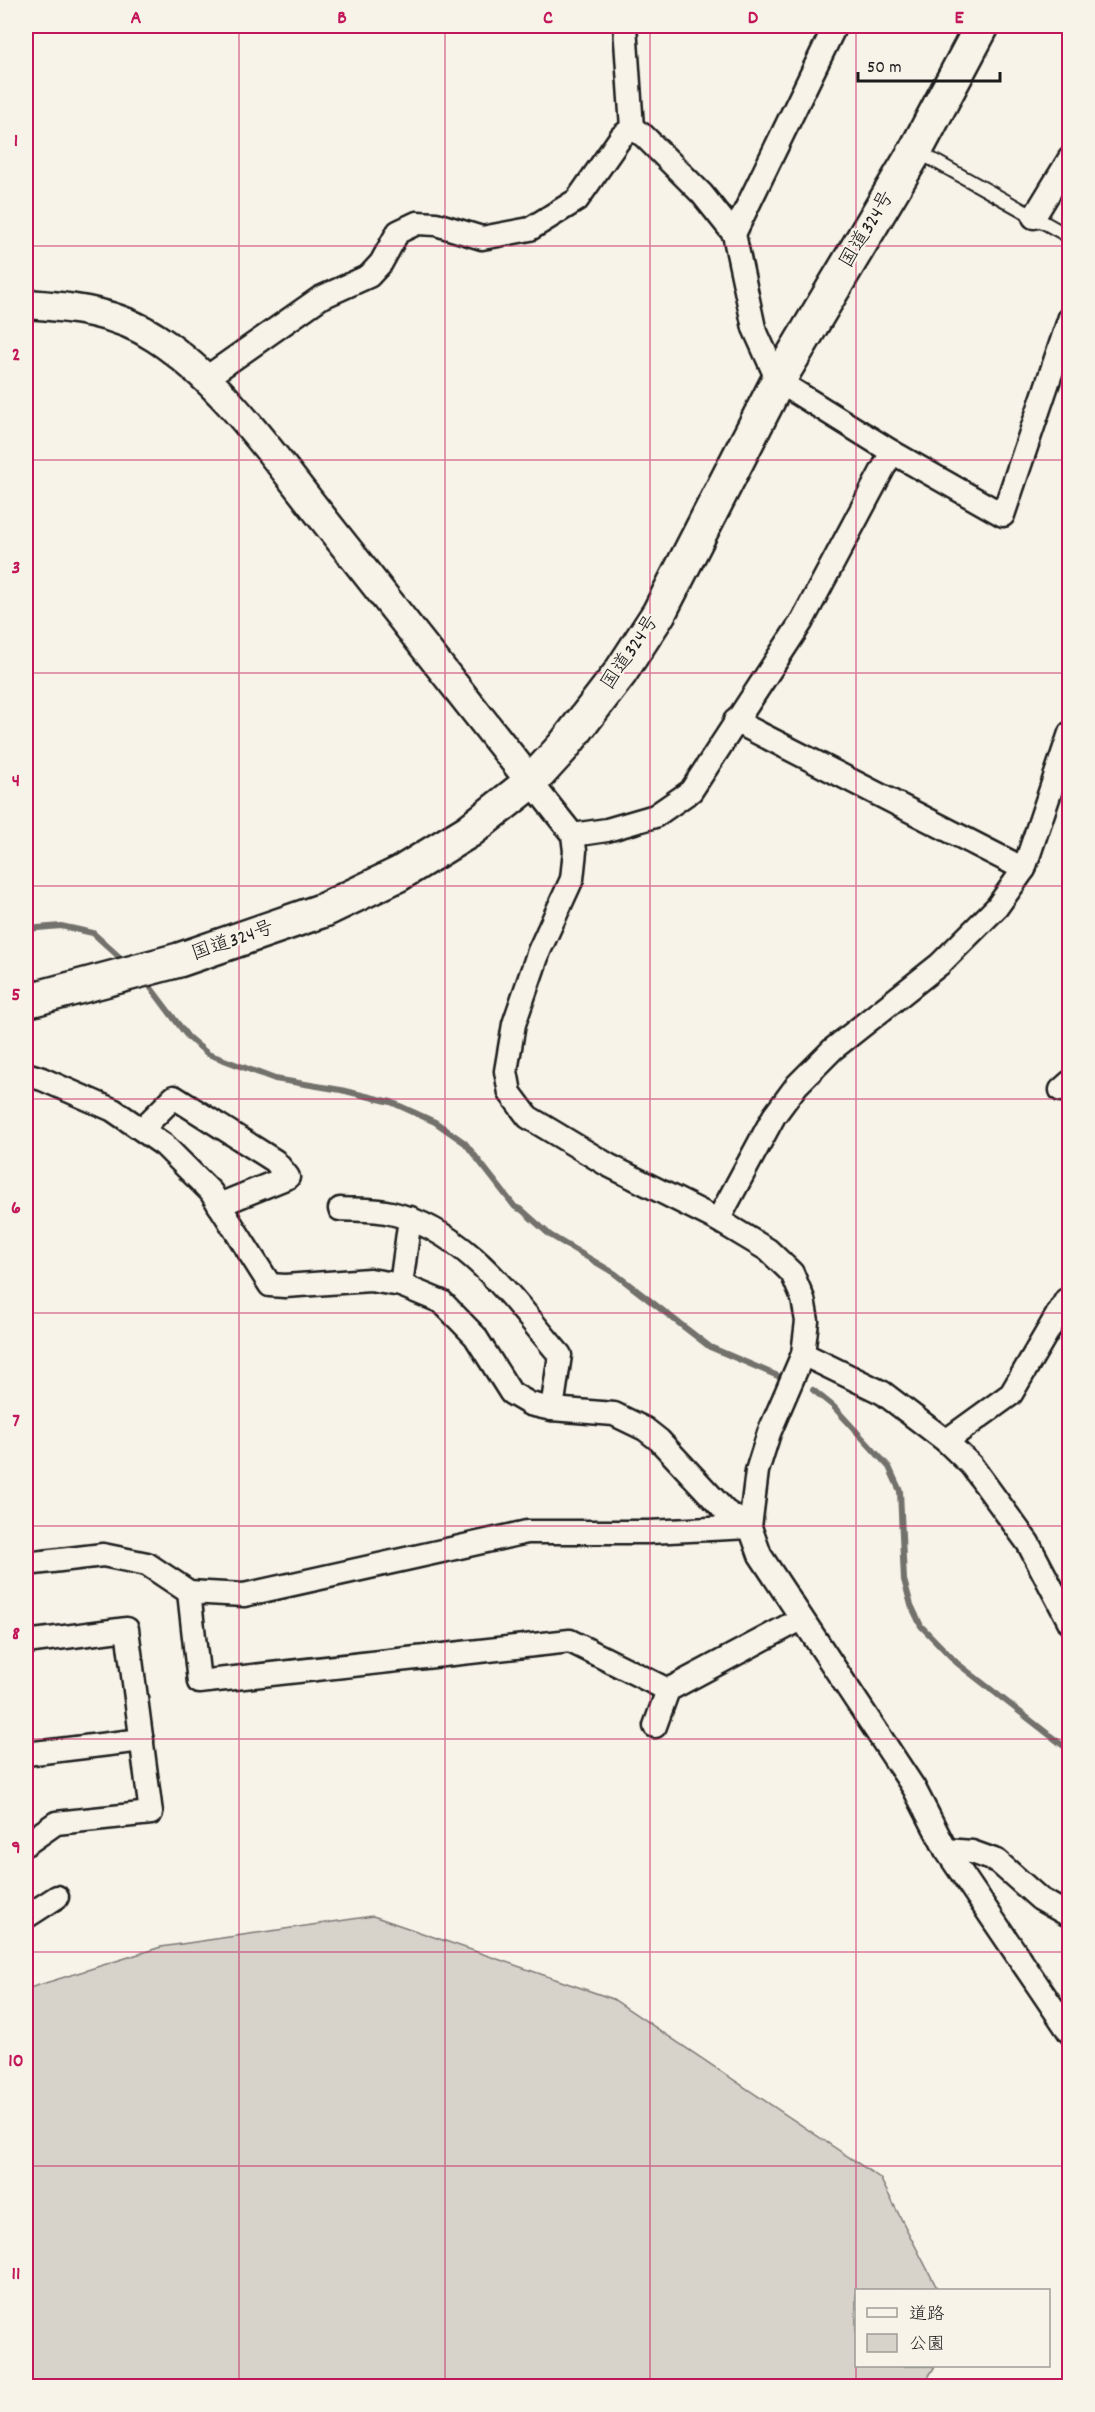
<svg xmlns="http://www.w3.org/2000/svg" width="1095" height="2412" font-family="Dekko,'Klee One',sans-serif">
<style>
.green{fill:#d7d3cb;stroke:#7a7874;stroke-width:1.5}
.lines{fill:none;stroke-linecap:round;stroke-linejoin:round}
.stream{stroke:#72716c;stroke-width:6}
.service-casing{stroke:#1c1c1c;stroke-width:16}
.minor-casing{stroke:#1c1c1c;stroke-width:27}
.tertiary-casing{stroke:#1c1c1c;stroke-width:33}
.trunk-casing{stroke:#1c1c1c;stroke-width:38}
.service{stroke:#f7f3e8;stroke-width:12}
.minor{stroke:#f7f3e8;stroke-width:22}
.tertiary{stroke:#f7f3e8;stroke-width:28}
.trunk{stroke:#f7f3e8;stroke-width:33}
.grid{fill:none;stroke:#c2185b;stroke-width:1.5;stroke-opacity:0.55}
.labels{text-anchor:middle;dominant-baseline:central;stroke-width:4.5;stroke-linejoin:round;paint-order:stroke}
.street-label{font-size:20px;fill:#1c1c1c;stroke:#f7f3e8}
.neatline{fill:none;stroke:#c2185b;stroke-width:2}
.grid-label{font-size:20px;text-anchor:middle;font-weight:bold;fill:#c2185b}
</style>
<rect width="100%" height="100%" fill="#f7f3e8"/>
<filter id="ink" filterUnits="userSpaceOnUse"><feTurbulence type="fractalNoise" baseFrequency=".0167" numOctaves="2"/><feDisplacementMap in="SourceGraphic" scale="12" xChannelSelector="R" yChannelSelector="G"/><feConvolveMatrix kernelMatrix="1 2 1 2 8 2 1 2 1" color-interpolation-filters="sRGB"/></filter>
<g filter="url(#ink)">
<polygon class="green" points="373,1916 613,1999 880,2178 938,2290 856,2290 856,2366 935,2366 923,2386 26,2386 26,1989 161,1947"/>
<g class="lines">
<g class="stream">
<polyline points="26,929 61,926 93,933 126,963"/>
<polyline points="145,980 188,1037 208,1054 275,1079 341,1090 391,1102 435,1122 465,1143 515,1207 522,1210 550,1235 614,1273 710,1347 778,1376"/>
<polyline points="813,1390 833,1406 889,1467 900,1491 904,1580 911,1605 921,1626 957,1663 1070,1751"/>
</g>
<g class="service-casing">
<polyline id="service" points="917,151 1070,237"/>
</g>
<g class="minor-casing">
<g id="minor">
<polyline points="625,26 632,128"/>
<polyline points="632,128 644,136 702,194 734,234 754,328 778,381 892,452 1003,515 1070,317"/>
<polyline points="1034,217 1070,158"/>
<polyline points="734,234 835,26"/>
<polyline points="206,378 320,298 369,276 381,263 398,232 417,223 436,224 482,238 530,229 577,200 621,137 632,128"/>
<polyline points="735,721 1024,869"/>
<polyline points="531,782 573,835 575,851 572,879 539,951 514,1024 506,1071 510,1093 528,1117 608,1165 718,1220 768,1250 792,1273 803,1299 807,1321 803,1354 769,1433 757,1471 750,1527 760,1555 914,1788 946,1850 1070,2033"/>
<polyline points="573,835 607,830 655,816 691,791 802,621 892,452"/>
<polyline points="26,1074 42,1079 113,1110 164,1145 211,1192 270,1285 285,1286 370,1280 401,1285 442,1302 475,1336 511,1393 530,1404 552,1409 614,1414 645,1429 659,1440 725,1511 750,1527"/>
<polyline points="1061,1090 1070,1082"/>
<polyline points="142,1129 174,1097 275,1161 288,1177 219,1205"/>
<path d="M340,1209C356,1210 375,1209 391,1213C467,1231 512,1299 560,1355L552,1409"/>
<polyline points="718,1220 774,1116 797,1085 833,1049 940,964 997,907 1024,869 1070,733"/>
<polyline points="401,1285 410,1218"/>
<polyline points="803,1354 883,1393 946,1441 971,1465 1028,1543 1070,1623"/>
<polyline points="946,1441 1011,1394 1066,1300 1070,1303"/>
<polyline points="26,1564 103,1555 147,1564 189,1592 244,1595 527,1532 649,1532 750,1527"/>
<polyline points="189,1592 199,1682 570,1641 668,1690"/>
<polyline points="26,1642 127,1629 151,1813 56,1823 26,1844"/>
<polyline points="655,1726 668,1690 801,1619"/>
<polyline points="26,1754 142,1740"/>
<polyline points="946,1850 972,1852 997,1861 1040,1899 1070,1916"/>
<polyline points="26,1917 57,1897"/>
</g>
</g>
<g class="tertiary-casing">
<path id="tertiary" d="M26,304C71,307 117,312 156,338C222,381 276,460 325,521C394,608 462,695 531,782"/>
</g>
<g class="trunk-casing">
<polyline id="trunk" points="26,1001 179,960 324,910 399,874 469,831 531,782 563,747 620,673 659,613 778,381 916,150 982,26"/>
</g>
<use href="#service" class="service"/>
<use href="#minor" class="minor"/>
<use href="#tertiary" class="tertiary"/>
<use href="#trunk" class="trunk"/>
</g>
</g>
<path class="grid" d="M239,26V2386M445,26V2386M650,26V2386M856,26V2386M26,246H1070M26,460H1070M26,673H1070M26,886H1070M26,1099H1070M26,1313H1070M26,1526H1070M26,1739H1070M26,1952H1070M26,2166H1070"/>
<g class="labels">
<g class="street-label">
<text transform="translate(868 230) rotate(-59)">国道324号</text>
<text transform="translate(631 653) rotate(-56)">国道324号</text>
<text transform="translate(233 942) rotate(-19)">国道324号</text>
</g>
</g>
<rect width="1095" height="2412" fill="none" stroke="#f7f3e8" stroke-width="66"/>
<rect x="855" y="2289" width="195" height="78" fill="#f7f3e8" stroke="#9f9d96" stroke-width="1.5"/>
<rect x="867" y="2308" width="30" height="9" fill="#f7f3e8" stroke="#9f9d96" stroke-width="1.5"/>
<text x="909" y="2319" font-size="18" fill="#1c1c1c">道路</text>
<rect x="867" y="2334" width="30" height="18" fill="#d7d3cb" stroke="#9f9d96" stroke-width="1.5"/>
<text x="909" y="2349" font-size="18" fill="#1c1c1c">公園</text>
<path d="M858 72v9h142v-9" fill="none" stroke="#1c1c1c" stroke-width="3"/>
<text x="867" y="72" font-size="18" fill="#1c1c1c" stroke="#f7f3e8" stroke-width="4.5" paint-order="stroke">50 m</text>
<rect x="33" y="33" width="1029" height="2346" class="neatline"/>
<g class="grid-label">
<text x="136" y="23">A</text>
<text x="342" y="23">B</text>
<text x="548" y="23">C</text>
<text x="753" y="23">D</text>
<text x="959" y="23">E</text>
<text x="16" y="146">1</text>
<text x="16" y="360">2</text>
<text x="16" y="573">3</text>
<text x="16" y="786">4</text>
<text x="16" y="1000">5</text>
<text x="16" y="1213">6</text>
<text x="16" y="1426">7</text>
<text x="16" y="1639">8</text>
<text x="16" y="1853">9</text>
<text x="16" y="2066">10</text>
<text x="16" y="2279">11</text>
</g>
</svg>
